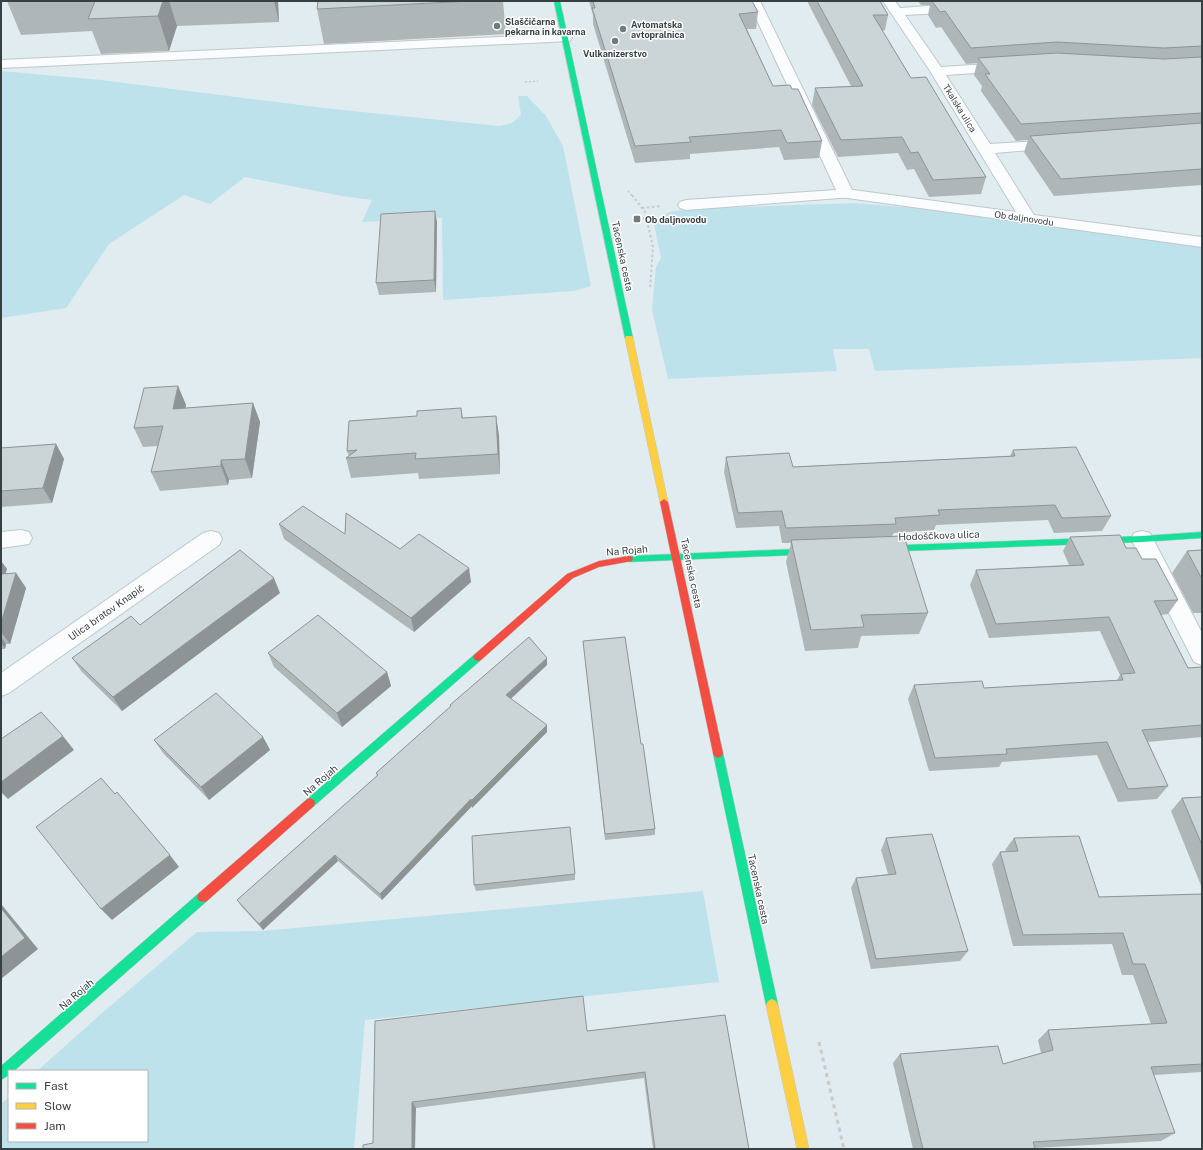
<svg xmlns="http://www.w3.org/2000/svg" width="1203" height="1150" font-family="'Public Sans',sans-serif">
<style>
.green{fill:#bee2ec}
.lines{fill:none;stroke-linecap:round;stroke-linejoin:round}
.lane-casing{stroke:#bfc8cb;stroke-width:2}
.street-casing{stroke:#bfc8cb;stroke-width:2}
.fast-casing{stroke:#bfc8cb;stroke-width:1}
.slow-casing{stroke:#bfc8cb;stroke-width:1}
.jam-casing{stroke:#bfc8cb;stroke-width:1}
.path-far2{stroke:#c7cbcc;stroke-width:1.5;stroke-dasharray:2 2;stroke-linecap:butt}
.path-far1{stroke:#c7cbcc;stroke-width:2;stroke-dasharray:2.5 2.5;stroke-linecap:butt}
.path{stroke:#c7cbcc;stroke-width:3;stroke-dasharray:4 4;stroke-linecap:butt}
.lane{fill:#fafcfd;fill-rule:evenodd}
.street{fill:#fafcfd;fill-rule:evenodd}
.fast{fill:#16e098;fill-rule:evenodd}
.slow{fill:#ffcf43;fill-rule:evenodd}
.jam{fill:#f24e42;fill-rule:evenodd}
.wall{fill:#afb6b8}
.shaded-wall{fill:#8e9496}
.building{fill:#cbd4d6;stroke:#8e9496}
.poi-dot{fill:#727c7e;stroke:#fff;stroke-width:1.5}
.labels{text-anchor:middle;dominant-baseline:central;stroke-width:3;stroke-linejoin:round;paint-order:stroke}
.far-poi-label{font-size:9px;font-weight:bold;fill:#363f41;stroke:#fff;text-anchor:start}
.far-street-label{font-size:9px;fill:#363f41;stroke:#fff}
.street-label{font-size:10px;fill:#363f41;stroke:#fff}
</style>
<rect width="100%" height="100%" fill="#e0ecef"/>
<g class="green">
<polygon points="1,71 101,80 333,109 499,126 512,123 521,115 518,96 527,96 546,116 563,146 591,286 574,291 443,300 442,218 362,222 372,200 342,196 245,177 210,204 184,195 109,244 66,308 1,318"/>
<polygon points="854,203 914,208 1202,247 1202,358 875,371 869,349 833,349 837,371 668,379 652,310 656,267 661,258 654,224 656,219 670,212 687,209"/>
<polygon points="703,891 719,982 365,1020 354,1149 1,1149 1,1104 9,1097 9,1141 147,1141 147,1071 37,1071 102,1013 197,932 262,931"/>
</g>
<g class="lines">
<g class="lane-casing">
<g id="lane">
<polygon points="748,1 760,1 854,194 852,197 686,210 680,208 678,205 680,202 686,200 836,190"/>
<polygon points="565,34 570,35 572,38 570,41 1,68 1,60"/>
<polygon points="21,530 29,532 32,538 29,544 1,548 1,532"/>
</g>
</g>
<g class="street-casing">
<g id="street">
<polygon points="883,1 895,1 900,8 959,4 963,5 965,8 963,11 959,12 905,15 941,67 1005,63 1010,64 1012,67 1010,70 1005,71 946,75 990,144 1056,140 1061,141 1063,144 1061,147 1056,148 995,153 1034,215 1202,237 1202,247 840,197 838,194 840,191 846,189 1016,212 930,71"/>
<polygon points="211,531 219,533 222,539 219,545 9,693 1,696 1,673 203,533"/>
<polygon points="1142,531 1150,533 1202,633 1202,665 1194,662 1131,539 1134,533"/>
</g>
</g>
<g class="fast-casing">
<g id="fast">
<polygon points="554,1 560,1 633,338 629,340 625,338"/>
<polygon points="1202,532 1202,538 1142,542 877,552 873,549 877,546 1142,536"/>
<polygon points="819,548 823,551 819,554 629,562 625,559 629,556"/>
<polygon points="478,653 481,654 483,657 481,660 314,806 310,808 306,806 305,803 306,800 475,654"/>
<polygon points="718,748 722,750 723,753 778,1005 776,1009 772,1011 768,1009 766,1005 713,753 714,750"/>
<polygon points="203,892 207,893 209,897 207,901 14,1071 9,1071 9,1075 1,1080 1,1066 199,893"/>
</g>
</g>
<g class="slow-casing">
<g id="slow">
<polygon points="626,336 632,336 633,338 668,502 664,505 660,502 625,338"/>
<polygon points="772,999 776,1001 778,1005 809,1149 797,1149 766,1005 768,1001"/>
</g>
</g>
<g class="jam-casing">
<g id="jam">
<polygon points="664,499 668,502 723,753 722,756 718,758 714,756 713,753 660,502"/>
<polygon points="629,556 632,557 633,559 632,561 599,567 573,578 481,660 478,661 475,660 473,657 475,654 567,574 599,561"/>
<polygon points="310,798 314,800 315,803 314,806 207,901 203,902 199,901 197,897 199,893 306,800"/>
</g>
</g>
<g class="path-far2">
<polyline points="525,82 538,81"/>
<polyline points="628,191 632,196"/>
</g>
<g class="path-far1">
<polyline points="632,195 645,212 653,247 650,289"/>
<polyline points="642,208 662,206"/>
<polyline points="633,219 646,218"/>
</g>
<polyline class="path" points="819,1042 844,1149"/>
<use href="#lane" class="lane"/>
<use href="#street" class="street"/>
<use href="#fast" class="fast"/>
<use href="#slow" class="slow"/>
<use href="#jam" class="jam"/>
</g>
<g class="wall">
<polygon points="7,1 278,1 279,22 177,26 169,51 101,54 92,31 21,35"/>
<polygon points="318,1 503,1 506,34 324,44 317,9"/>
<polygon points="589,1 752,1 758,12 756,29 747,29 773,86 792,89 822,141 819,158 784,160 779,147 690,154 690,159 635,163 593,24 593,15"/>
<polygon points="807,1 880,1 888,15 885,30 882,31 911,78 986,177 981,194 929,197 914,169 907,170 898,153 838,157 812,105 815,88 851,86"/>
<polygon points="918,1 1202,1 1202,185 1054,196 1024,152 1028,140 1016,141 981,91 982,86 974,75 977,63 966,64 941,27 936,28 928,15 930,5 921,5"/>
<polygon points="437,222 436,292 379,295 376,283"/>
<polygon points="178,386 186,405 185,408 253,403 260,422 252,478 229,480 228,485 160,491 151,472 158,446 143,447 134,428"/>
<polygon points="461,408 463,418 496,416 499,436 500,474 419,479 418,473 351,478 346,458 349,456 347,451 417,416"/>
<polygon points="56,444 64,459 52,503 1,507 1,448"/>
<polygon points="1013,450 1111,516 1102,531 1054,533 1048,520 936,525 934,530 894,533 892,536 928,613 919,634 861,636 858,648 805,651 786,562 791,543 782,543 779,526 736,528 724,472 726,457 793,467 1010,456"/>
<polygon points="279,524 345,534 400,549 471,582 414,632 284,539"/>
<polygon points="1070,537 1126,548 1142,559 1178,600 1168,614 1161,615 1188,668 1202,667 1202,737 1148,742 1168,786 1157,799 1118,802 1097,755 1002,762 999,767 929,771 908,699 914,685 984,688 1117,680 1120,675 1100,631 989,638 970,585 976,570 1069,565 1063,551"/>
<polygon points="1202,550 1202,613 1193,613 1172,573 1187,551"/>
<polygon points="1,561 7,569 5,573 16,573 26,588 10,644 6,644 5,649 1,649"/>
<polygon points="280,593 122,711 82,672 72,658 140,625"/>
<polygon points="583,641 641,744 655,829 655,835 605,840 584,648"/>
<polygon points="268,653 387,672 391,686 342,727 274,667"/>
<polygon points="547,665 511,699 547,732 472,808 472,806 382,900 338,861 263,930 241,906 237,900 377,776 376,773 450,707 450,705"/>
<polygon points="263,737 270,750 209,800 163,753 154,740"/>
<polygon points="1202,797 1202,888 1171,811 1182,798"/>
<polygon points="886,838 968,951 960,961 871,969 851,888 856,878 888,874 881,850"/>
<polygon points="1014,838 1099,897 1202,894 1202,1072 1154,1075 1175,1133 1161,1141 1035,1148 1035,1149 913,1149 893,1063 900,1054 1003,1064 1041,1053 1038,1040 1048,1030 1151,1024 1133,975 1122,975 1112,944 1013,946 992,864 1000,852 1006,851 1005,850"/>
<polygon points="575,874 575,880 476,891 474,885"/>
<polygon points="725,1015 749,1149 653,1149 644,1078 416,1108 373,1143 375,1021 587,1031"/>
</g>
<g class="shaded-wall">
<polygon points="163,1 169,1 177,26 169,51 158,16"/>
<polygon points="274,1 278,1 279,22"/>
<polygon points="435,211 437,222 436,292 434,280"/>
<polygon points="178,386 186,405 181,428 173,409"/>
<polygon points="253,403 260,422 252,478 245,459"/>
<polygon points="496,416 499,436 500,474 498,454"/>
<polygon points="56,444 64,459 52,503 43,488"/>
<polygon points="221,460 229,480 228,485 221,466"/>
<polygon points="1,561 7,569 1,588"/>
<polygon points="469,568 471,582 414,632 411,618"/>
<polygon points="16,573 26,588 10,644 1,632 1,623"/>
<polygon points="274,578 280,593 122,711 113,697"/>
<polygon points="1,637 6,644 5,649 1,643"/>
<polygon points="547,658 547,665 507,702 506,695"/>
<polygon points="387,672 391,686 342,727 337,713"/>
<polygon points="547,725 547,732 472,808 472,806 382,900 380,894 471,799"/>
<polygon points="63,736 74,750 8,799 1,792 1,782"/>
<polygon points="263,737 270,750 209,800 201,787"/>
<polygon points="170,855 179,867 112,920 101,909"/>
<polygon points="335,855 338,861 263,930 259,924"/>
<polygon points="1,904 38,949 1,979"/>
<polygon points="412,1102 416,1108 415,1149 412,1149"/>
</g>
<g class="building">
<polygon points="95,1 163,1 158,16 88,19"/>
<polygon points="318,1 471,1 317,9"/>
<polygon points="593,1 752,1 758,12 739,14 773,86 790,85 792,89 798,89 822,141 787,143 781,130 689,137 691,142 635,146 592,8 595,8"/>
<polygon points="817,1 880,1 888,15 873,15 911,78 926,77 986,177 933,180 918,152 911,153 902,137 841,140 815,88 863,86"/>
<polygon points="932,1 1202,1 1202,46 1164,48 1057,42 971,48 945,11 940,12"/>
<polygon points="1057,53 1164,59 1202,57 1202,113 1021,124 985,74 990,74 978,58"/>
<polygon points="1202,123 1202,169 1061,179 1030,136"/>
<polygon points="435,211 434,280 376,283 381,214"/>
<polygon points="178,386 173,409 253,403 245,459 221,460 221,466 151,472 163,426 134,428 144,388"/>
<polygon points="461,408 462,418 496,416 498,454 415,459 416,453 346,458 357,450 347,451 349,421 417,416 417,411"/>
<polygon points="56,444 43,488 1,491 1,448"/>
<polygon points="1076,447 1111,516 1062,518 1055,505 938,510 940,515 895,518 896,524 786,528 782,511 738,513 726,457 789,453 793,467 1015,456 1013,450"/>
<polygon points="303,506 345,534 346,513 400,549 419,534 469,568 411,618 279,524"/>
<polygon points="1120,535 1126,548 1136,548 1142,559 1156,559 1178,600 1154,601 1188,668 1202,667 1202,725 1142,730 1168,786 1128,789 1107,742 1006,749 1007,754 935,758 914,685 982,681 984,688 1123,680 1121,674 1135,673 1109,617 996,624 976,570 1084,565 1070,537"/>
<polygon points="904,536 928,613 861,615 864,627 811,630 791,540"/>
<polygon points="240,550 274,578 113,697 72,658 131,616 140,625"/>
<polygon points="1202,550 1202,579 1187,551"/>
<polygon points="16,573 1,623 1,574"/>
<polygon points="318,615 387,672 337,713 268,653"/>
<polygon points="529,637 547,658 506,695 547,725 471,801 471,799 380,894 335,855 259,924 237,900 378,775 376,773 451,706 450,705"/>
<polygon points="625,637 641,744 643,744 655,829 605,834 583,641"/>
<polygon points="216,693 263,737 201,787 154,740"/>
<polygon points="41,712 63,736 1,782 1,739"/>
<polygon points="101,778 115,794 117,792 170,855 101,909 36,827"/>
<polygon points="1202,797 1202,845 1182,798"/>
<polygon points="570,827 575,874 474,885 472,836"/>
<polygon points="932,834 968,951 876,959 856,878 896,874 886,838"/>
<polygon points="1079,836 1099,897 1202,894 1202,1064 1151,1067 1175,1133 1033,1142 1035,1149 923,1149 900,1054 998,1046 1003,1064 1053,1050 1048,1030 1167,1023 1145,964 1133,964 1123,933 1023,935 1000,852 1018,851 1014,838"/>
<polygon points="1,908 25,938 1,957"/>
<polygon points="583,996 587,1031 725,1015 749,1149 655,1149 645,1072 412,1102 412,1149 363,1149 363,1145 373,1143 375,1021"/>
</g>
<g class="poi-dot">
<circle cx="497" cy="26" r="4"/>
<circle cx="623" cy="29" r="4"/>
<circle cx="615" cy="41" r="4"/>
<rect x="633" y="215" width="8" height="8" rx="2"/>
</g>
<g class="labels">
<g class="far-poi-label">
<text x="505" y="21">Slaščičarna<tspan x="505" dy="10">pekarna in kavarna</tspan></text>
<text x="631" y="24">Avtomatska<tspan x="631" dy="10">avtopralnica</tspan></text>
<text x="615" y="53" text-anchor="middle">Vulkanizerstvo</text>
<text x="645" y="219">Ob daljnovodu</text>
</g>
<g class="far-street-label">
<text transform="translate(960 108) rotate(58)">Tkalska ulica</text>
<text transform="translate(1024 218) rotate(8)">Ob daljnovodu</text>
</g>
<g class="street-label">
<text transform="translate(623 256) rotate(78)">Tacenska cesta</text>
<text transform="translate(939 535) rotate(-2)">Hodoščkova ulica</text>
<text transform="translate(627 550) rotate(-5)">Na Rojah</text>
<text transform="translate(692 573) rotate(78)">Tacenska cesta</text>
<text transform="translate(106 612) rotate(-35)">Ulica bratov Knapič</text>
<text transform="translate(320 780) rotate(-41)">Na Rojah</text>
<text transform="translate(759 889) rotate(78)">Tacenska cesta</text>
<text transform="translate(76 994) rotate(-41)">Na Rojah</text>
</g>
</g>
<rect width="1203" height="1150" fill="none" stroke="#363f41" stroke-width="4"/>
<rect x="8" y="1070" width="140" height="72" fill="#ffffff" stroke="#afb2b3"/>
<rect x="16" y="1083" width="20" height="6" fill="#16e098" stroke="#afb2b3"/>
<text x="44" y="1090" font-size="12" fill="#363f41">Fast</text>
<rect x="16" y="1103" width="20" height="6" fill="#ffcf43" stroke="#afb2b3"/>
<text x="44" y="1110" font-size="12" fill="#363f41">Slow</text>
<rect x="16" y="1123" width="20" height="6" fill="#f24e42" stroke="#afb2b3"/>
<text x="44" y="1130" font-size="12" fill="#363f41">Jam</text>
</svg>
